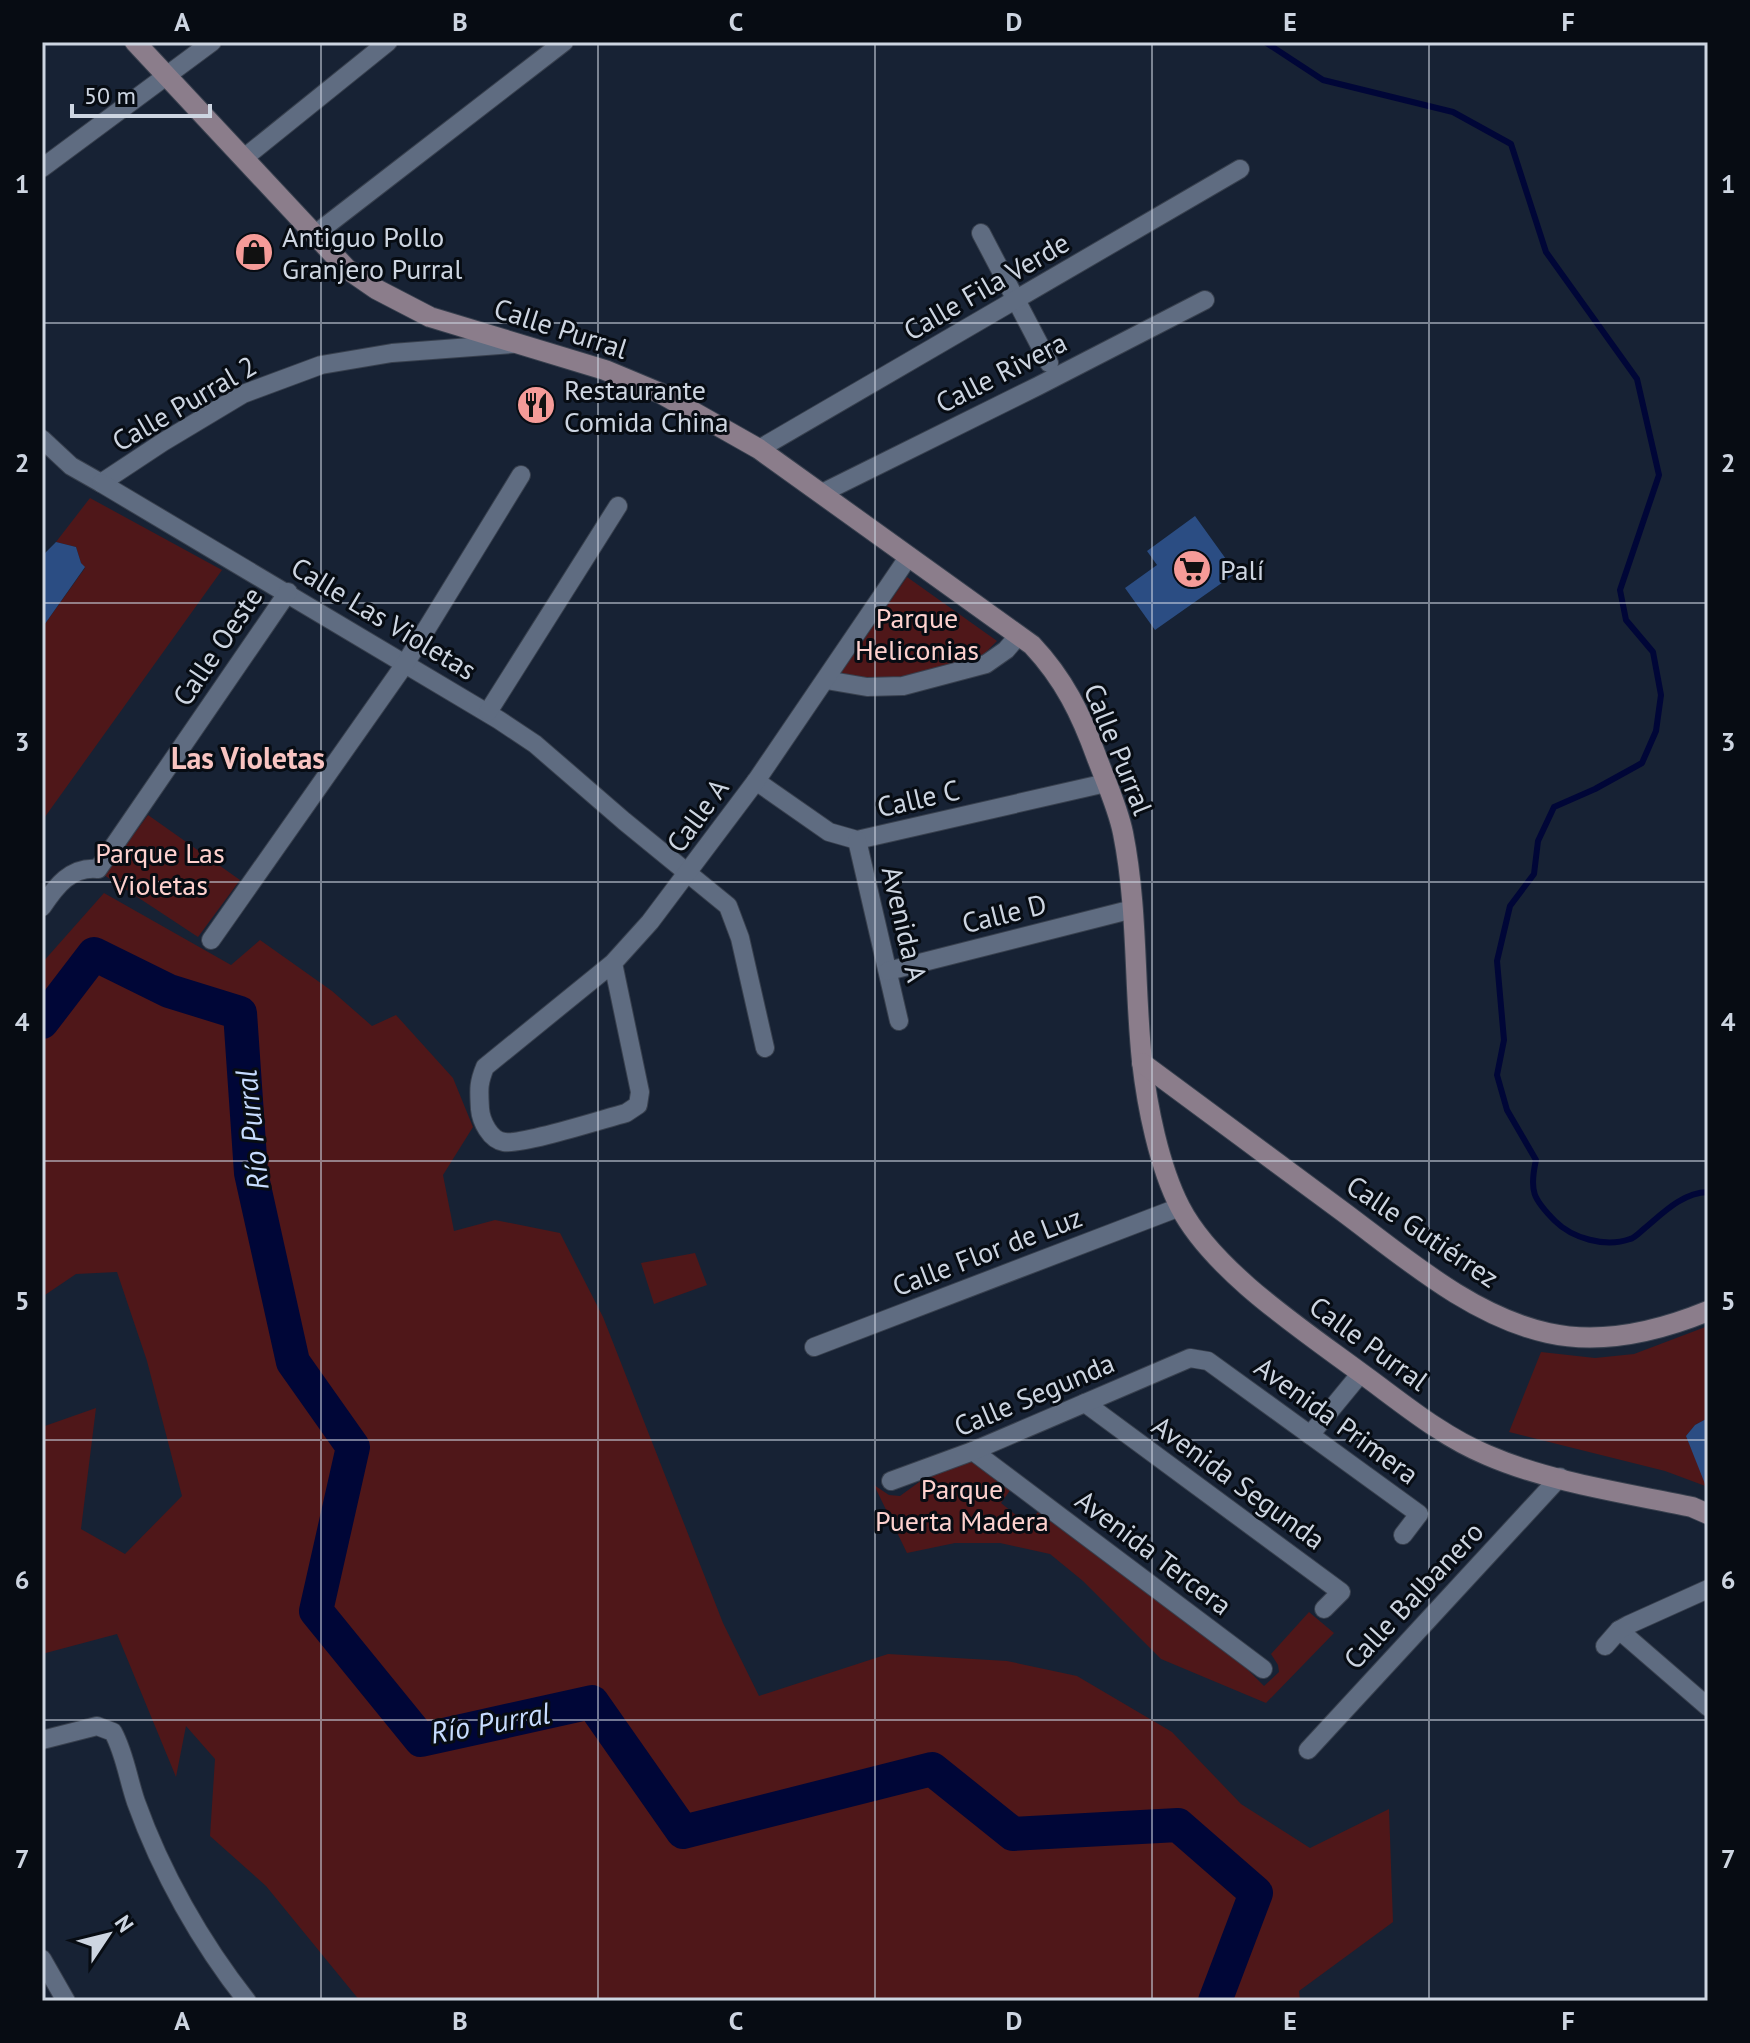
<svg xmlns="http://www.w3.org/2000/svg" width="1750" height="2043" font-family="'PT Sans',sans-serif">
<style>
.green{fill:#4f1719}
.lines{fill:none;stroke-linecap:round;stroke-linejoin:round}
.stream{stroke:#000637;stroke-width:6}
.river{stroke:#000637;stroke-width:34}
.building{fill:#2b4d83}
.street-casing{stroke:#38404e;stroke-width:20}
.secondary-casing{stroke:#38404e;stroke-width:22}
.street{stroke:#5f6c81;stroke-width:18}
.secondary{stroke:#8b7d8b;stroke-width:20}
.grid{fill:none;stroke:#cdd5e1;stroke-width:2;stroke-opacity:0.55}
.labels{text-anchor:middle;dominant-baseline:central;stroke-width:6;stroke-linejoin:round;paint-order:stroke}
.poi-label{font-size:28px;fill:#cdd5e1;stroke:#070c13;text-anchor:start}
.street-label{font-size:28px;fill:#cdd5e1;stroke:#070c13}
.park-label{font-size:28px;fill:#fed1ce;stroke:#070c13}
.neighbourhood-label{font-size:30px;font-weight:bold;fill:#f8c4c1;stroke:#070c13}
.water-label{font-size:30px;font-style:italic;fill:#c7dcfe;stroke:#070c13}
.neatline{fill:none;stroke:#cdd5e1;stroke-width:3}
.grid-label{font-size:26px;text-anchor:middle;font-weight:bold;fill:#cdd5e1}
</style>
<rect width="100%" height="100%" fill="#172234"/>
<g class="green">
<polygon points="90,498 222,570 42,821 42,628 85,568 81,563 76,547 56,542"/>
<polygon points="907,577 997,641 980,658 913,675 868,683 840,674"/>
<polygon points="148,815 240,880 198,937 104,875"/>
<polygon points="104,893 231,965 260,940 332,991 372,1026 396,1015 453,1078 473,1127 443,1175 454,1231 495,1220 560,1233 603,1317 723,1623 759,1696 888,1654 1007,1661 1077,1676 1172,1732 1241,1804 1310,1848 1389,1809 1393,1922 1299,1991 1300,2001 360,2001 266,1886 210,1836 215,1759 186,1726 176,1777 117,1634 42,1654 42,1427 96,1408 81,1529 125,1554 182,1496 147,1361 117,1272 76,1274 42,1297 42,963"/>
<polygon points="695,1253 707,1285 654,1304 641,1263"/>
<polygon points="1708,1326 1708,1418 1695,1425 1686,1436 1708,1487 1665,1471 1509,1432 1541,1352 1595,1358 1634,1354"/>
<polygon points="969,1460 1011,1489 1001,1503 1027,1524 1038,1512 1243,1665 1264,1686 1279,1672 1278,1665 1271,1654 1309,1612 1334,1633 1266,1703 1161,1659 1083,1581 1050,1554 1000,1543 955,1543 907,1553 874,1485 889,1495 900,1496 926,1477"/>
</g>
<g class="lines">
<path class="stream" d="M1265,42L1323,80L1453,112L1511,144L1546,252L1637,379L1659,475L1620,590L1626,620L1653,652L1661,695L1656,731L1642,763L1595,789L1554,807L1538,841L1534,874L1510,906L1497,961L1504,1040L1497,1075L1507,1110L1536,1160C1529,1191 1533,1199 1555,1221C1572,1238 1605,1248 1630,1239C1635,1238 1641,1231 1645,1228C1664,1212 1682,1193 1708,1192"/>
<polyline class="river" points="42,1022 94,954 169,991 240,1013 251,1173 293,1362 353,1447 316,1611 421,1740 592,1702 683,1832 932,1769 1013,1834 1178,1825 1256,1893 1215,2001"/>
</g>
<g class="building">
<polygon points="1195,516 1236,573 1155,630 1125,588 1157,565 1147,551"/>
<polygon points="56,542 76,547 81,563 85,567 42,628 42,556"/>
<polygon points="1708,1418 1708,1489 1707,1489 1686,1436 1695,1425"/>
</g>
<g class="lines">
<g class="street-casing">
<g id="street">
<polyline points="244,158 388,42"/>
<polyline points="42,168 212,42"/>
<polyline points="981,233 1049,363"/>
<polyline points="314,235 564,42"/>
<polyline points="42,439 71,466 101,483 163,442 243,394 321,365 392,353 512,344"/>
<polyline points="759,449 1240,169"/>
<polyline points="101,483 499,720 535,744 624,821 728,906 740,938 765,1048"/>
<polyline points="822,493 1038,386 1205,300"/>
<polyline points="826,680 867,687 903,686 986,664 1006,650 1019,635"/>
<polyline points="488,712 618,506"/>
<polyline points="756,781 829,832 857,840 1106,783"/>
<polyline points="857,840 899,1021"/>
<path d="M42,907C56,886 71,866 98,869L288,592"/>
<polyline points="211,940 405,664 521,475"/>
<path d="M613,963L640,1092L638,1105L626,1113C603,1119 523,1145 504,1142C490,1140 481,1121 480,1109C479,1090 478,1084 485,1067L613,963L650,922L756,781L909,556"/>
<polyline points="888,971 1133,909"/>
<polyline points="814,1347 1180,1207"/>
<polyline points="1085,1403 1341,1592 1324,1609"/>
<polyline points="1310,1435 1361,1373"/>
<polyline points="973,1451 1263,1669"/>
<polyline points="891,1481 973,1451 1190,1358 1208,1361 1419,1514 1403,1535"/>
<polyline points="1619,1630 1708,1707"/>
<polyline points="1605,1646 1619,1630 1628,1625 1708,1589"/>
<path d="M42,1740L97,1726L113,1732C125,1754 128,1779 136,1802C161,1872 201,1943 247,2001"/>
<polyline points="1308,1750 1560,1477"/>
<polyline points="42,1959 66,2001"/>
</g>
</g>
<g class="secondary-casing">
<g id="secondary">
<path d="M135,42L347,269L376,289L430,317L605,370L660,393L759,449L1032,645C1064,679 1081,714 1097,758C1106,782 1118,808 1123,833C1138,908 1134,985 1142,1061C1147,1106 1159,1166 1180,1207C1213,1271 1303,1330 1361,1373C1401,1402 1441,1436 1487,1455C1549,1482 1625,1493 1692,1507L1708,1514"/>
<path d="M1142,1063C1209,1112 1275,1162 1342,1211C1404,1257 1471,1316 1548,1333C1601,1345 1659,1331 1708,1311"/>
</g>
</g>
<use href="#street" class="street"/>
<use href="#secondary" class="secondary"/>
</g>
<path class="grid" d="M321,42V2001M598,42V2001M875,42V2001M1152,42V2001M1429,42V2001M42,323H1708M42,603H1708M42,882H1708M42,1161H1708M42,1440H1708M42,1720H1708"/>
<defs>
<g id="shop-disc" transform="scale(2)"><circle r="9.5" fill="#f59b98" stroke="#070c13"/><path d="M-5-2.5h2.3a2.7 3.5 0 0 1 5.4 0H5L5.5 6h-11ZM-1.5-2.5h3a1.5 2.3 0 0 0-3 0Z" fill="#111"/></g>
<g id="restaurant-disc" transform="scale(2)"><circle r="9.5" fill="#f59b98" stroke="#070c13"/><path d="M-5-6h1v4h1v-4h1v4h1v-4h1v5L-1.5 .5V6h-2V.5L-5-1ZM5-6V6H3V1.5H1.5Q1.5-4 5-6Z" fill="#111"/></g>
<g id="supermarket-disc" transform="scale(2)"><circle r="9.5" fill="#f59b98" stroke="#070c13"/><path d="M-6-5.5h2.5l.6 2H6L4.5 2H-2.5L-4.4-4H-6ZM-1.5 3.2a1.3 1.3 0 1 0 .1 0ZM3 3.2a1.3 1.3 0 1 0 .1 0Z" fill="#111"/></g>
</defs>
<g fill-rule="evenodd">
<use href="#shop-disc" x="254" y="252"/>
<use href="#restaurant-disc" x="536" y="405"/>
<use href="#supermarket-disc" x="1192" y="569"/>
</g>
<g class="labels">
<g class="poi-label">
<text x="282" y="236">Antiguo Pollo<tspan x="282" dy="32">Granjero Purral</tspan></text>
<text x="564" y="389">Restaurante<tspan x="564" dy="32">Comida China</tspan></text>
<text x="1220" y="569">Palí</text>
</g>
<g class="street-label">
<text transform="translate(986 286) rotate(-30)">Calle Fila Verde</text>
<text transform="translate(561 328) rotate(18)">Calle Purral</text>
<text transform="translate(1001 372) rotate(-27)">Calle Rivera</text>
<text transform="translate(184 403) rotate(-30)">Calle Purral 2</text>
<text transform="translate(384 618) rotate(31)">Calle Las Violetas</text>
<text transform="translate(217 646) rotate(-56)">Calle Oeste</text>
<text transform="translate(1119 749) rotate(68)">Calle Purral</text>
<text transform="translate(918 798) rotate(-13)">Calle C</text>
<text transform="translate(697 815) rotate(-54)">Calle A</text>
<text transform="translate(1004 913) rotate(-14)">Calle D</text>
<text transform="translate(905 924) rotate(77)">Avenida A</text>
<text transform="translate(1423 1231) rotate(34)">Calle Gutiérrez</text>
<text transform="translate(987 1251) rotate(-21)">Calle Flor de Luz</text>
<text transform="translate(1369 1343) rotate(36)">Calle Purral</text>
<text transform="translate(1034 1394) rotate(-23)">Calle Segunda</text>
<text transform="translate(1337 1420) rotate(36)">Avenida Primera</text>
<text transform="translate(1239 1482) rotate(36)">Avenida Segunda</text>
<text transform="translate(1154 1552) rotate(37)">Avenida Tercera</text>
<text transform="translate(1413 1595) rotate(-47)">Calle Balbanero</text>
</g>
<g class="park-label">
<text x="917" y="617">Parque<tspan x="917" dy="32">Heliconias</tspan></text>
<text x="160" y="852">Parque Las<tspan x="160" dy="32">Violetas</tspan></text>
<text x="962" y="1488">Parque<tspan x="962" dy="32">Puerta Madera</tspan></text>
</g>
<g class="neighbourhood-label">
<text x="248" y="757">Las Violetas</text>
</g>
<g class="water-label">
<text transform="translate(251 1130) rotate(-96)">Río Purral</text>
<text transform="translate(490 1722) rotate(-10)">Río Purral</text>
</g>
</g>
<rect width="1750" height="2043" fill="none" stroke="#070c13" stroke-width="88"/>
<g transform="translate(108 1935) rotate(55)" stroke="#070c13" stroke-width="6" paint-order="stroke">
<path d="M0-6L14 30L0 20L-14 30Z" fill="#cdd5e1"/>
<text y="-12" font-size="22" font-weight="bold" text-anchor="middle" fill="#cdd5e1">N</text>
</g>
<path d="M72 104v12h138v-12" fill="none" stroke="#cdd5e1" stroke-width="4"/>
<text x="84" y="104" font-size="24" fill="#cdd5e1" stroke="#070c13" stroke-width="6" paint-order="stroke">50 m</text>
<rect x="44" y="44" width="1662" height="1955" class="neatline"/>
<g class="grid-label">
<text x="182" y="31">A</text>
<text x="460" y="31">B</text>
<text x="736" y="31">C</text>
<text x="1014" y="31">D</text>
<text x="1290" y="31">E</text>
<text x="1568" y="31">F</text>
<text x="22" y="193">1</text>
<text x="1728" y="193">1</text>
<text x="22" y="472">2</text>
<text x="1728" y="472">2</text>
<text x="22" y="751">3</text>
<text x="1728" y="751">3</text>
<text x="22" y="1031">4</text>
<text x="1728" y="1031">4</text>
<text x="22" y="1310">5</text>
<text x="1728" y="1310">5</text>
<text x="22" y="1589">6</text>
<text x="1728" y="1589">6</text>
<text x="22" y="1868">7</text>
<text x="1728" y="1868">7</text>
<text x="182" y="2030">A</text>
<text x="460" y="2030">B</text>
<text x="736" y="2030">C</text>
<text x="1014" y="2030">D</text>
<text x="1290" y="2030">E</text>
<text x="1568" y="2030">F</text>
</g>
</svg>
